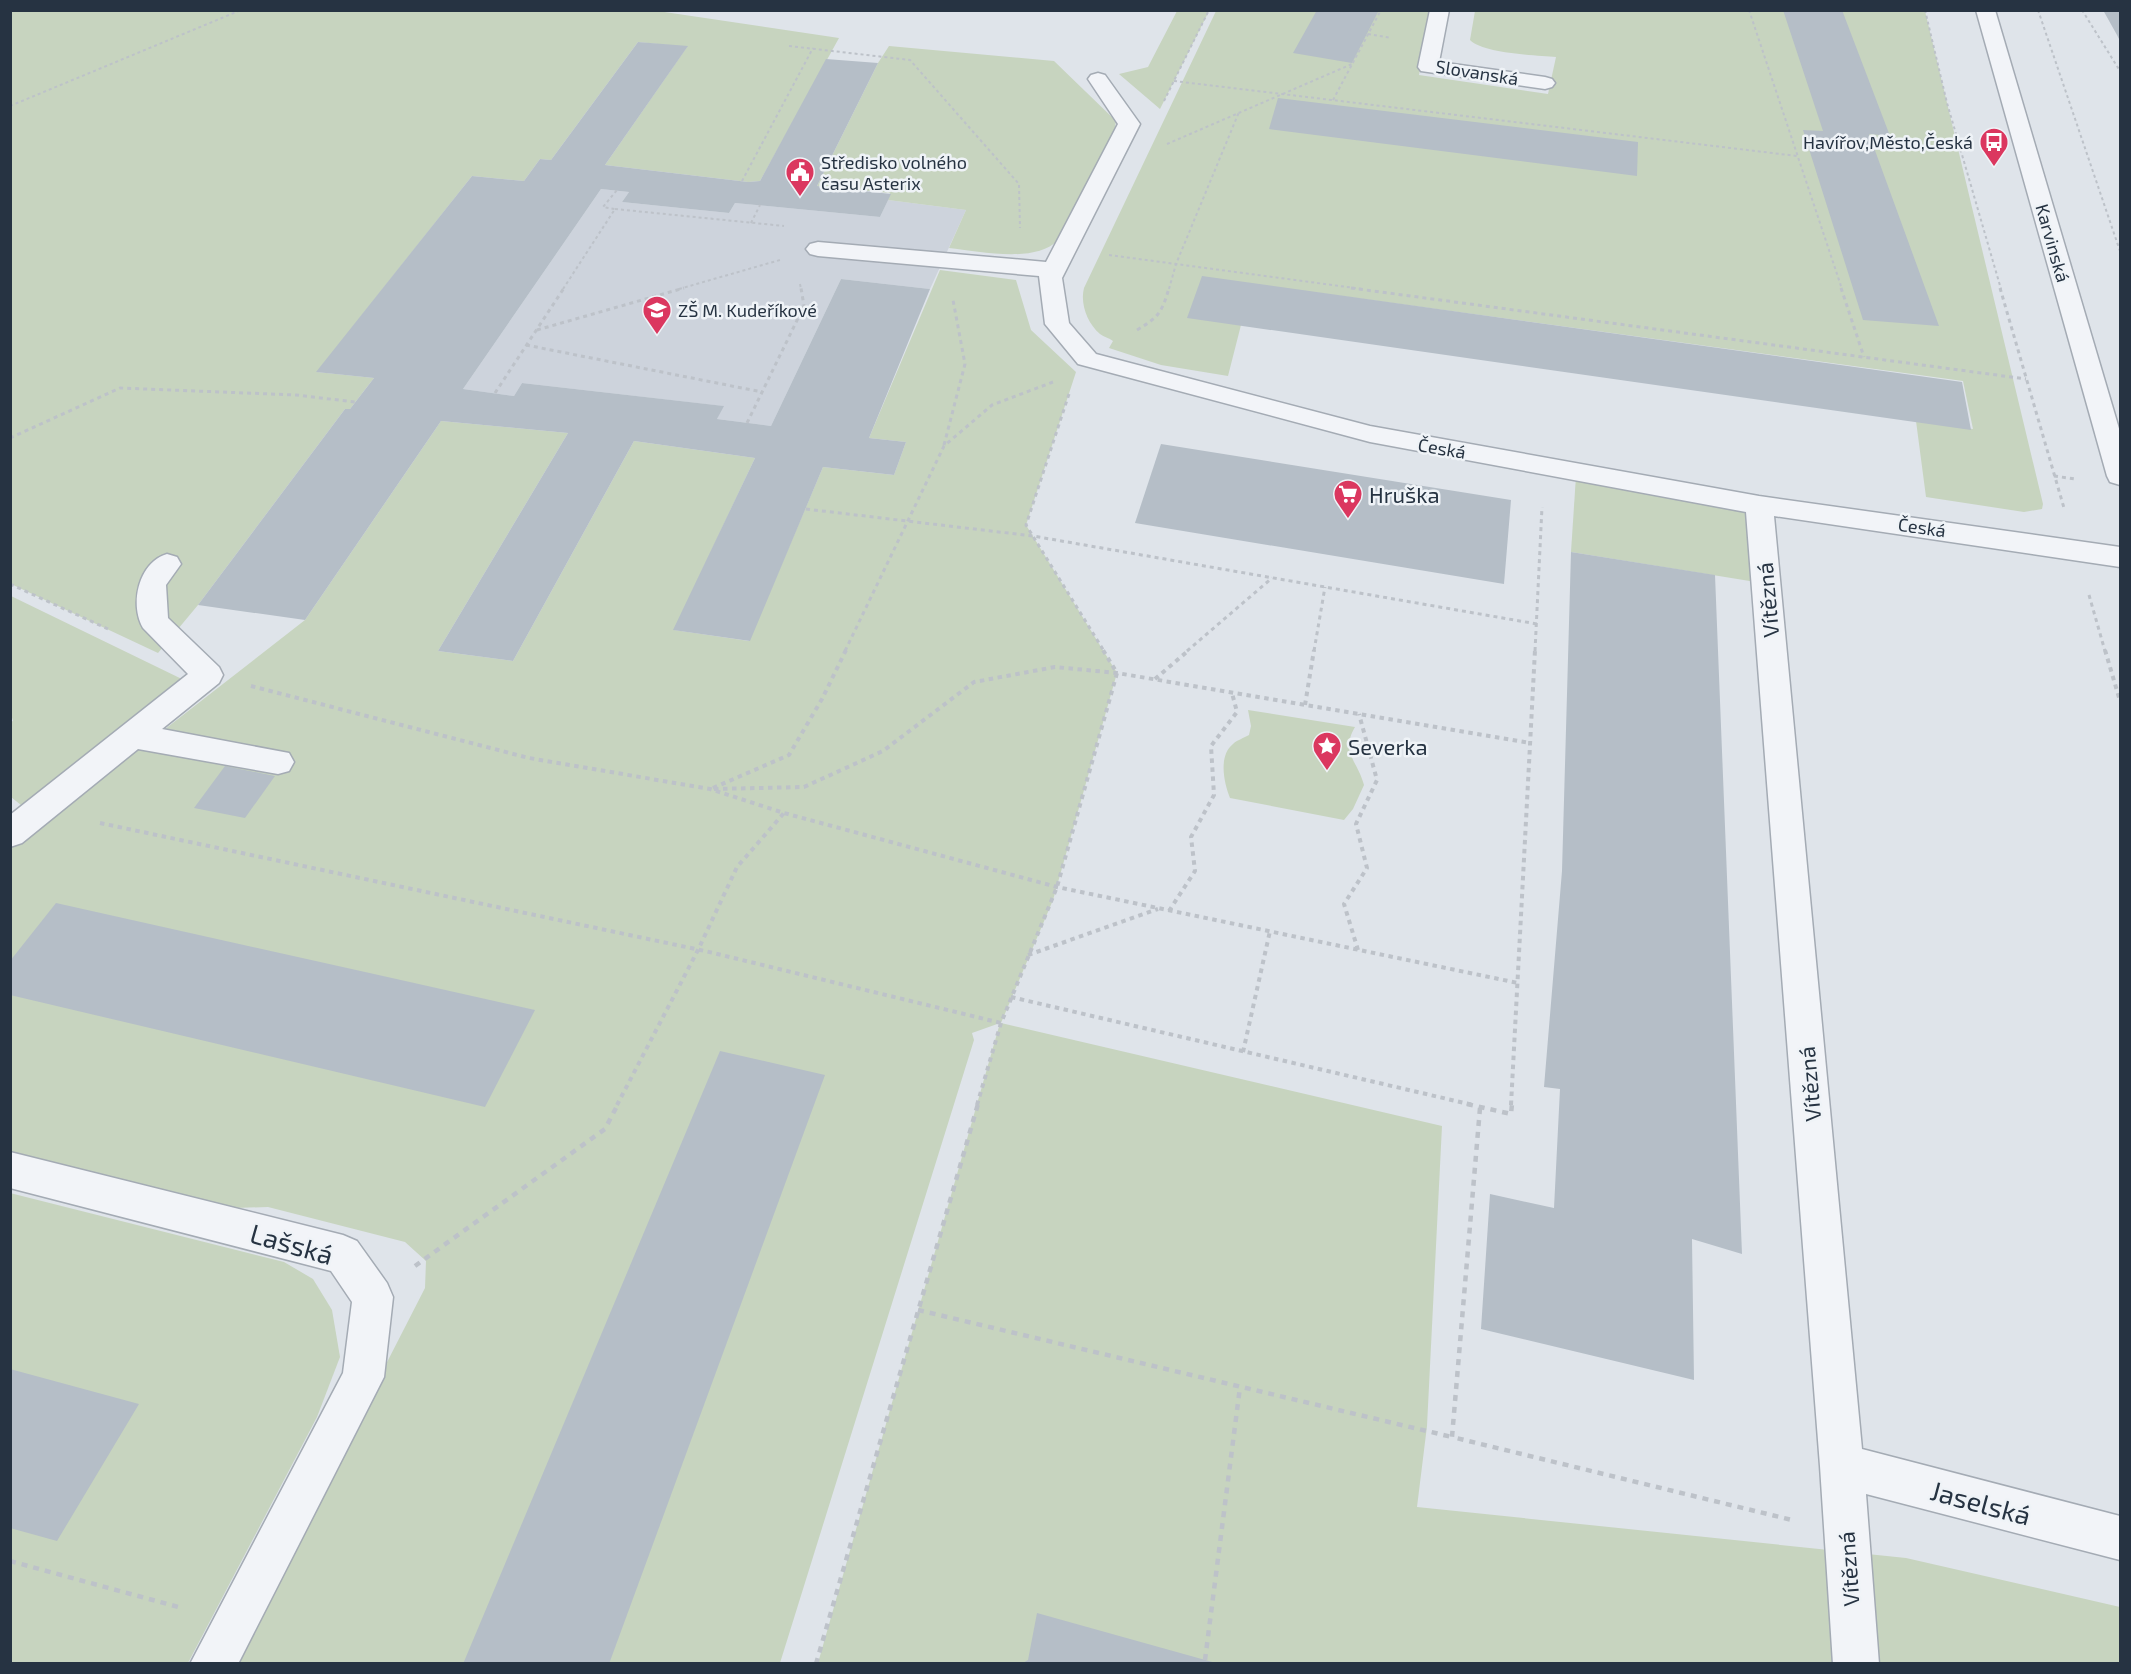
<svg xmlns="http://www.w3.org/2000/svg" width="2131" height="1674" font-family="'Exo 2',sans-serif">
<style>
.built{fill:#cdd3dc}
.green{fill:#c7d4bf}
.building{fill:#b5bec7}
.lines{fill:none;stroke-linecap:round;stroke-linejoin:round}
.minor-casing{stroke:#a4abb4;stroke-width:3}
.path-far3{stroke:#bdc2c9;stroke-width:2;stroke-dasharray:3 3;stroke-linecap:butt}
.path-far2{stroke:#bdc2c9;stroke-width:3;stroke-dasharray:4 4;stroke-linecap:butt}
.path-far1{stroke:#bdc2c9;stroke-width:4;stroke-dasharray:4.5 4.5;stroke-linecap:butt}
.path{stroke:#bdc2c9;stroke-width:4.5;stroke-dasharray:6 6;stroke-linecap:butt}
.minor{fill:#f2f4f8;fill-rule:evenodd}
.labels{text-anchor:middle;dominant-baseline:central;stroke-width:5;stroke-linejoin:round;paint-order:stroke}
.far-street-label{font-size:18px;fill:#263342;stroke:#eff3f7}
.far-poi-label{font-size:18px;fill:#263342;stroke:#eff3f7;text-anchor:start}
.poi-label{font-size:22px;fill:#263342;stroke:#eff3f7;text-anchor:start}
.street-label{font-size:22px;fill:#263342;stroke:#eff3f7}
.near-street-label{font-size:27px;fill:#263342;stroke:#eff3f7}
</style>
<rect width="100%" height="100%" fill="#dfe4ea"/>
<polygon class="built" points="601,189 629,192 622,202 729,213 735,203 880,217 888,200 966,210 930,289 841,279 771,426 717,419 723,406 522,383 514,396 463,389"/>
<g class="green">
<polygon points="651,10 839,38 760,181 748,182 605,165 687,47 638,42 551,160 540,159 524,181 472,176 317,372 374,378 350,409 345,409 198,605 158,653 11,584 10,11"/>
<polygon points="1177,11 1209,11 1160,109 1119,74 1148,67"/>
<path d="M1216,11H1431L1419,75L1548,94L1556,57C1536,55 1484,54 1470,40L1475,11H1925L2043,504L2042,509L2024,512L1926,497L1916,421L1973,429L1963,381L1312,292L1241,325L1228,376L1161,365L1109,348L1113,341C1109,338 1104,337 1100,334C1087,323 1080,303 1084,288Z"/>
<path d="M889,46L1054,61L1116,121L1114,132L1058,240C1035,264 979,251 949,248L966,210L888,200L890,193L817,186L878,63Z"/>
<polygon points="940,270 1016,280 1031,330 1076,372 1026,525 1117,673 1053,900 1001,1023 1442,1126 1427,1426 1417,1507 1906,1558 2120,1607 2120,1663 818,1663 1000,1023 972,1033 974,1040 780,1663 233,1663 425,1288 426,1261 405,1242 268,1207 234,1208 11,1152 11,849 305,620 441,421 568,433 438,651 513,661 634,441 755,458 674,630 749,641 823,467 894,475 906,442 869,438"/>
<polygon points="1576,476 1750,511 1762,583 1571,552"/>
<polygon points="11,596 188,682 26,809 11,797 10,722 13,721 10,711"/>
<path d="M1248,710L1355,727C1340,753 1357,759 1364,785L1353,809L1344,820L1230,798C1224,783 1218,756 1233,744C1237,740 1244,738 1249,735L1251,726Z"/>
<polygon points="10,1193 284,1262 313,1279 332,1310 340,1357 317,1417 188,1663 11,1663"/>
</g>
<g class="building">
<polygon points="1317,10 1379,10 1352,63 1293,53"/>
<polygon points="1783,10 1842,10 1890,136 1869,134 1939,326 1863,320 1803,130 1823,131"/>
<polygon points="2103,10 2120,10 2120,41 2117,35"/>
<polygon points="638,42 688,46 605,165 748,182 760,181 826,59 878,63 817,186 891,194 880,217 735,203 729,213 622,202 629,192 601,189 463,389 514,396 522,383 724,406 717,419 771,426 841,279 930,289 869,438 906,442 894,475 823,467 750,641 673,630 755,458 634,441 513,661 438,651 568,433 441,421 305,620 198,605 345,409 350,409 374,378 316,372 472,176 524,181 540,159 551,160"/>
<polygon points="1278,98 1638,142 1637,176 1269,129"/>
<polygon points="1202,276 1962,382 1971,430 1187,318"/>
<polygon points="1161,444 1511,500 1504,584 1135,523"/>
<polygon points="1571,552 1715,575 1742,1254 1692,1239 1694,1380 1481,1329 1490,1194 1554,1208 1560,1089 1544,1087 1562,871"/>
<polygon points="225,766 275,776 245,818 194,808"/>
<polygon points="56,903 383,976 535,1010 485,1107 10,995 10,961"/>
<polygon points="720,1051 825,1075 609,1664 463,1664"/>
<polygon points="10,1369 139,1404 57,1541 10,1528"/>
<polygon points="1037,1613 1216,1663 1216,1664 1021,1664 1028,1660"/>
</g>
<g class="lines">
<g class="minor-casing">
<g id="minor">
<polygon points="1430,10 1449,10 1439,62 1545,77 1552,79 1555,83 1552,87 1545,89 1421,71 1418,67"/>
<polygon points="1976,10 1995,10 2120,432 2120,485 2110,482 2107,476"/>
<polygon points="1098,73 1105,75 1140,124 1062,278 1069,323 1096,354 1370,426 1759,496 2120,547 2120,567 1774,516 1862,1449 2120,1516 2120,1560 1866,1494 1879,1664 1833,1664 1820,1466 1746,512 1370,442 1078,364 1045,324 1039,276 818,256 810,254 806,249 810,244 818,242 1046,262 1118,124 1088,79 1091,75"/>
<path d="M167,554L177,557L181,564L166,585L168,618L219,667L223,675L219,683L162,729L289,753L294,762L289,771L278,774L138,749L22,843L10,847V815L188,674L143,628C129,604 139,562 167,554Z"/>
<polygon points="10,1152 343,1235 357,1241 387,1283 393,1297 384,1377 238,1664 190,1664 343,1373 352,1302 331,1271 10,1188"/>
</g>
</g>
<g class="path-far3">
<polyline points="1749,10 1842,289"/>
<polyline points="1925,10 1947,103 2001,289"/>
<polyline points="2038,10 2120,251"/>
<polyline points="2082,10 2120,71"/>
<polyline points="1368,34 1391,38"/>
<polyline points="789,46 910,60 1019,184 1020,228"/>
<polyline points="1174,81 1797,156"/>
<polyline points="1333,100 1381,10"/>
<polyline points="1164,101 1209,10"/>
<polyline points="10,106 241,10"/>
<polyline points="1167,144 1352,64"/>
<polyline points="742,181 813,48"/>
<polyline points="615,209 784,226"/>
<polyline points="751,223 760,205"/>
<polyline points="1109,255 1362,289"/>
<polyline points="800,284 801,289"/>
<polyline points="563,289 615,209 603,207 617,190"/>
<polyline points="679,289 780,260"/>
<polyline points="1169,289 1176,264 1239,112"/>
</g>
<g class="path-far2">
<polyline points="1351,288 2026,379"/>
<polyline points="1841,288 1864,357"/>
<polyline points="2000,288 2064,508"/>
<polyline points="537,330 684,288"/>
<path d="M1137,330C1159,317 1162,312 1169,288"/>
<polyline points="526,345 762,392"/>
<polyline points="495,393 564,288"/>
<polyline points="1069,394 1026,525 1104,651"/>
<polyline points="747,423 804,306 801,288"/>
<polyline points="10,438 120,388 296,395 355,402"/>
<polyline points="944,445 965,364 953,300"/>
<polyline points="2054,476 2075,479"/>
<polyline points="806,509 1033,536 1537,624"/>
<polyline points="10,584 108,629"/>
<polyline points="2089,595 2105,651"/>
<polyline points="845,651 944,446 992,405 1053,382"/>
<polyline points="1187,651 1272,578"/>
<polyline points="1314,651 1325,587"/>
<polyline points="1535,651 1542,507"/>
</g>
<g class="path-far1">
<polyline points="2105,650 2120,701"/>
<polyline points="1155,679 1189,650"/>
<polyline points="251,686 529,758 710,789 784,813 1057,887 1518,983"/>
<polyline points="1305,705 1314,650"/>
<polyline points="713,788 789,755 822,699 846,650"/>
<polyline points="714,789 804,787 883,751 974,682 1055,667 1117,673 1530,743"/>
<polyline points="100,823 705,951 1001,1023"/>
<polyline points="1169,911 1195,871 1191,837 1214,795 1211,746 1237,712 1232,693"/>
<polyline points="1358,950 1344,904 1367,868 1356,824 1377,780 1359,714"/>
<polyline points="1028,955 1158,909"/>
<polyline points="1011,997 1473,1105"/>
<polyline points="1243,1052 1270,931"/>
<polyline points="617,1105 698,950 737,867 784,813"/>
<polyline points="977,1105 1001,1023 1057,887 1117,673 1103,650"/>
<polyline points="1511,1105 1535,650"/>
</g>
<g class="path">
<polyline points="1467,1104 1511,1114 1512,1104"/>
<polyline points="1480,1108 1452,1437 1792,1520"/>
<polyline points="415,1266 605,1129 618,1104"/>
<polyline points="918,1310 1452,1437"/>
<polyline points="10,1561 182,1608"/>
<polyline points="1205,1660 1240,1387"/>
<polyline points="816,1664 978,1104"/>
</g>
<use href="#minor" class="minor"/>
</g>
<defs>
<g id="bus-pin" transform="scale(1.5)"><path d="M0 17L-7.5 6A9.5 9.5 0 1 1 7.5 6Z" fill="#db375f" stroke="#eff3f7"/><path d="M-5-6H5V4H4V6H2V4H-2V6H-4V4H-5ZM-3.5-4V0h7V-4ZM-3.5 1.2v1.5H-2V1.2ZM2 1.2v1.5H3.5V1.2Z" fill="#fff"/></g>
<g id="civic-pin" transform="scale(1.5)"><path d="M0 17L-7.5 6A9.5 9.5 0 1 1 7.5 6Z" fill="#db375f" stroke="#eff3f7"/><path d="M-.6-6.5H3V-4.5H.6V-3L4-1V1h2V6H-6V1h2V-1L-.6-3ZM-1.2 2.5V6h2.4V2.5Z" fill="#fff"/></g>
<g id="school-pin" transform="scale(1.5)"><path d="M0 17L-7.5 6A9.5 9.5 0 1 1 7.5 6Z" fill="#db375f" stroke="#eff3f7"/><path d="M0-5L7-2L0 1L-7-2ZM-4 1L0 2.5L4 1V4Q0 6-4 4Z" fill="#fff"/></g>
<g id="supermarket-pin" transform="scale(1.5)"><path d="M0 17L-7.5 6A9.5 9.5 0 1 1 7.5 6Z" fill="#db375f" stroke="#eff3f7"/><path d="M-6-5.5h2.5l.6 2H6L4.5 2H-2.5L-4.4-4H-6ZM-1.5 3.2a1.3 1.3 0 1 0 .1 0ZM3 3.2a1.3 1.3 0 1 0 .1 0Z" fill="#fff"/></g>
<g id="sight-pin" transform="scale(1.5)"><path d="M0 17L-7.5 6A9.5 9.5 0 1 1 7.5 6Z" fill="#db375f" stroke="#eff3f7"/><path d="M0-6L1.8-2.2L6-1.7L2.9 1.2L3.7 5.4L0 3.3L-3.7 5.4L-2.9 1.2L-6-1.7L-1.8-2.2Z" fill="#fff"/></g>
</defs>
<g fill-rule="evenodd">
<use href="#bus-pin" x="1994" y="142"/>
<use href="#civic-pin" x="800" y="172"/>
<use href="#school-pin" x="657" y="310"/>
<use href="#supermarket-pin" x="1348" y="494"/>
<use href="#sight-pin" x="1327" y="746"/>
</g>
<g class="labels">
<g class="far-street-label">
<text transform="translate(1477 72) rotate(9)">Slovanská</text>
<text transform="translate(2053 243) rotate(74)">Karvinská</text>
<text transform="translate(1442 448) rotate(10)">Česká</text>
<text transform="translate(1922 527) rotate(8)">Česká</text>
</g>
<g class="far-poi-label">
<text x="1973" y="142" text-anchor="end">Havířov,Město,Česká</text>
<text x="821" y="162">Středisko volného<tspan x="821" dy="21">času Asterix</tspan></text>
<text x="678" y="310">ZŠ M. Kudeříkové</text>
</g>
<g class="poi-label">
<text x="1369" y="494">Hruška</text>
<text x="1348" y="746">Severka</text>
</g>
<g class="street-label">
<text transform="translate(1767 600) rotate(-95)">Vítězná</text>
<text transform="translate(1809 1084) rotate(-95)">Vítězná</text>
<text transform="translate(1848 1569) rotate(-94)">Vítězná</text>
</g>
<g class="near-street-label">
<text transform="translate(292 1243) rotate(16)">Lašská</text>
<text transform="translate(1981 1502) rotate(15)">Jaselská</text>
</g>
</g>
<rect width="2131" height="1674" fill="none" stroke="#263342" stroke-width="24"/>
</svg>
